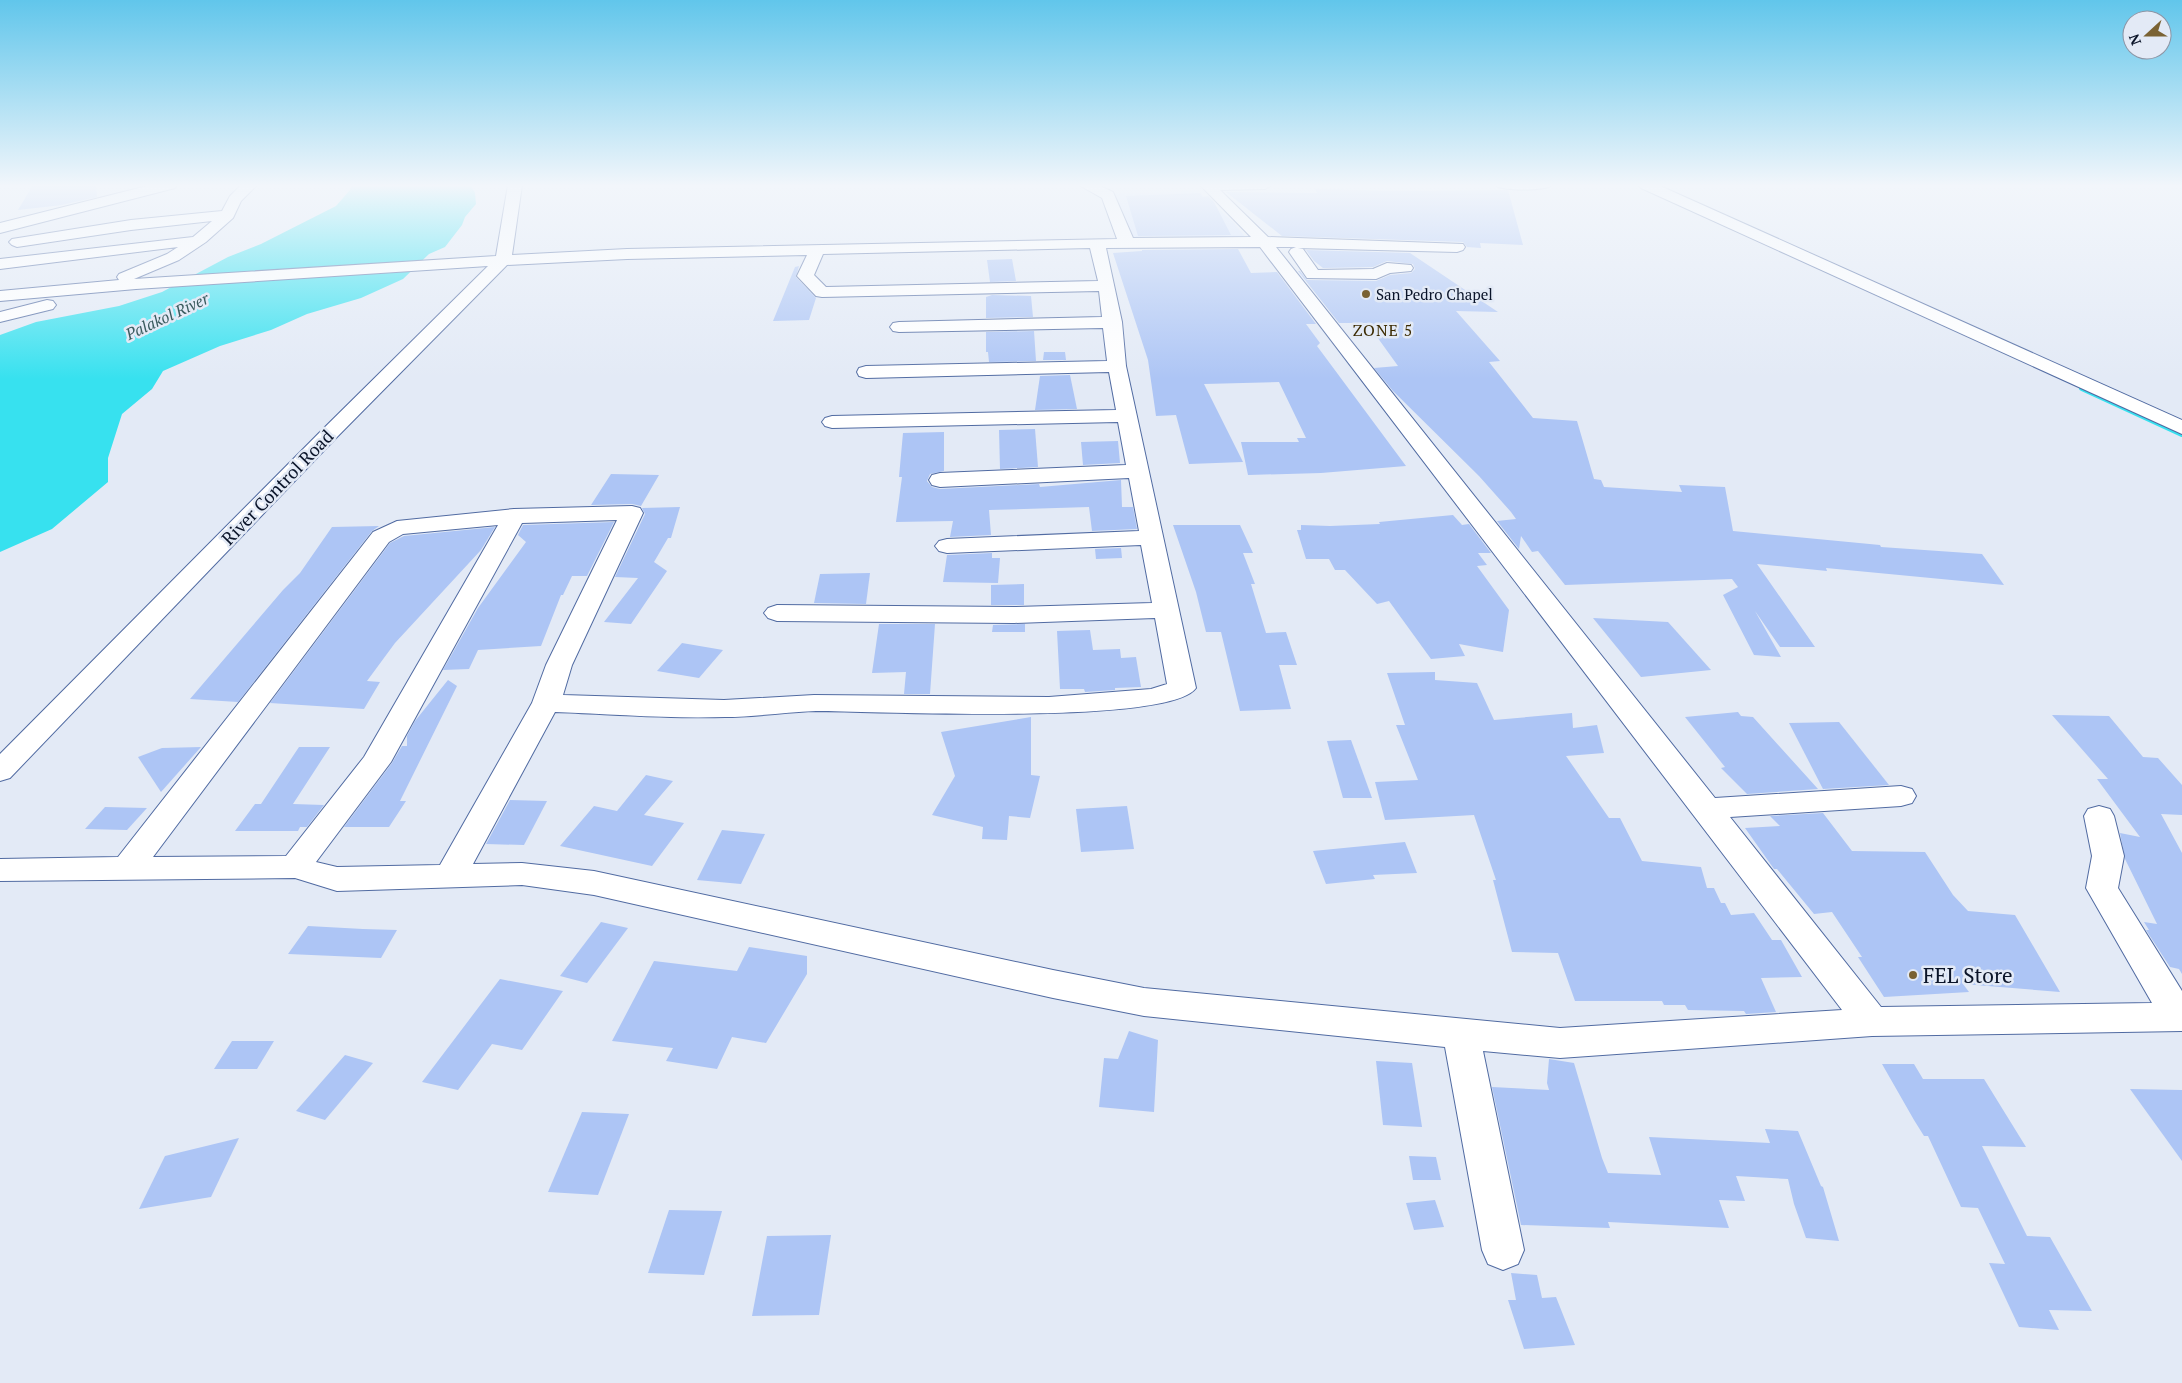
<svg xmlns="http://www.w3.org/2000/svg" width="2182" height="1383" font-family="'PT Serif',serif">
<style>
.built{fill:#d4e2fd}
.water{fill:#37e1ef}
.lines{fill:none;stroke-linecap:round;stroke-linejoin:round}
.stream{stroke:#37e1ef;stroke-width:6}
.building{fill:#adc5f5}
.minor-casing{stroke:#516ba2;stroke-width:2}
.minor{fill:#fff;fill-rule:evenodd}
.poi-dot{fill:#7a6233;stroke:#e3eaf6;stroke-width:2}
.labels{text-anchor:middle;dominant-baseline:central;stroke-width:5;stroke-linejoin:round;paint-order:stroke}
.far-poi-label{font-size:15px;fill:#0a1429;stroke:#e3eaf6;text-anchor:start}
.far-water-label{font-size:16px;font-style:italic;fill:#3a5b5e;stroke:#e3eaf6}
.far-neighbourhood-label{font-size:16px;letter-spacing:1px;fill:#3b2a01;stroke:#e3eaf6}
.street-label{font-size:18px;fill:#0a1429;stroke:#e3eaf6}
.near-poi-label{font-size:21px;fill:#0a1429;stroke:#e3eaf6;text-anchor:start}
</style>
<rect width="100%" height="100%" fill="#e3eaf6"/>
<polygon class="built" points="1198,191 1233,222 1247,239 1133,238 1113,194"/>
<polygon class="water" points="352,185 471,185 475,193 476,204 465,217 462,225 445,247 429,254 403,279 361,298 307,314 271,330 220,346 163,371 152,389 122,414 108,458 108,482 52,529 0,552 0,335 36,322 119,306 162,292 228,257 261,244 336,206 350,190"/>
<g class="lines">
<polyline class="stream" points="2082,388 2182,434"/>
</g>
<g class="building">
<polygon points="33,185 96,185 97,197 62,205 18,210"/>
<polygon points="1315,189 1392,191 1508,190 1523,245 1480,243 1481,248 1467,247 1463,242 1282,236 1226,192 1317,193"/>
<polygon points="1200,193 1203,197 1208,196 1214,202 1231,235 1138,236 1126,196"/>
<polygon points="1238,249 1251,273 1277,272 1316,324 1306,324 1320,343 1317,346 1406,466 1321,473 1248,475 1241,442 1299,442 1297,438 1306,438 1279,382 1204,384 1243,462 1189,464 1176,415 1156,416 1148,360 1113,253 1142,251 1142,250"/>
<polygon points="1306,250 1410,253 1498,312 1456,311 1500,361 1489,362 1533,418 1577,421 1594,479 1601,480 1604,487 1682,492 1679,485 1725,487 1733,531 1880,545 1881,547 1982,554 2004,585 1826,568 1827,571 1757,564 1815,647 1780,647 1755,611 1781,657 1754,655 1723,595 1738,587 1732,579 1565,585 1538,551 1532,552 1521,536 1519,549 1497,521 1516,519 1511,512 1479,476 1393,391 1374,368 1398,366 1367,323 1339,323 1298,271 1300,271 1307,280 1376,281 1390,275 1411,273 1415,269 1413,264 1387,261 1373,267 1323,268 1314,261"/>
<polygon points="1012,259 1016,281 990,282 987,260"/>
<polygon points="799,266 796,277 816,298 809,320 773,321 795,267"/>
<polygon points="992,295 1031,296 1033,317 986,318 986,297"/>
<polygon points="1034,331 1036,361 989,362 988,352 986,352 986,332"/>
<polygon points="1044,352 1065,352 1066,360 1043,360"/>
<polygon points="1070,375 1077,409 1035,410 1040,376"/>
<polygon points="1035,429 1038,467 1000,469 999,430"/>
<polygon points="944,432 944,471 930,474 927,481 932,487 940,489 1039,484 1040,487 1121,480 1122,507 1133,507 1137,529 1092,531 1089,507 989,510 991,535 950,537 953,521 896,522 902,477 899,477 903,433"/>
<polygon points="1118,441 1120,463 1083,465 1081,442"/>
<polygon points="611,474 659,475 641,506 632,504 591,505"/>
<polygon points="680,507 671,538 668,538 654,562 667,571 631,624 604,622 638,578 615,577 645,514 642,508"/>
<polygon points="1453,515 1462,525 1469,524 1491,553 1478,553 1487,565 1477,566 1509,610 1503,652 1459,644 1465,656 1431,659 1389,601 1377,604 1345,570 1335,570 1329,559 1306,559 1297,530 1301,530 1301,525 1330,526 1380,524 1379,522"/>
<polygon points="614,522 587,576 572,576 563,595 561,595 541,646 478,650 469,669 443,670 478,608 526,542 518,535 523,525"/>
<polygon points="1173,525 1240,525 1253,553 1243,553 1255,584 1251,584 1266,633 1286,632 1297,665 1279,665 1291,709 1240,711 1221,632 1206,632 1196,592"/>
<polygon points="379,526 372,531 238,702 190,699 283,590 300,573 332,527"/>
<polygon points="495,527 481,550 395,643 367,681 380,682 364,709 270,703 390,543 404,536"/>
<polygon points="1121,548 1122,558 1096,559 1095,549"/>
<polygon points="992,553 992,558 1000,558 998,583 943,582 947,555"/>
<polygon points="870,573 866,604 814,603 820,574"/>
<polygon points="1024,584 1024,605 991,605 991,585"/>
<polygon points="1593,618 1668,622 1711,670 1641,677"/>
<polygon points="879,624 935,624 930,694 904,694 906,672 872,673"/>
<polygon points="1025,624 1025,632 992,632 993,625"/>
<polygon points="1090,630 1093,650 1120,649 1121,658 1136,657 1141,687 1115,688 1115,690 1085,692 1084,689 1060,689 1057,631"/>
<polygon points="682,643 723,650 699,678 657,671"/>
<polygon points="1435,672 1435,680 1477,683 1494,720 1572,713 1573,728 1597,725 1604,753 1566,756 1609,818 1620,818 1642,861 1701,867 1707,888 1714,888 1721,903 1725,903 1731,915 1754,913 1772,940 1781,940 1802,977 1761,978 1776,1012 1746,1014 1744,1011 1688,1010 1685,1005 1664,1005 1662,1001 1575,1001 1558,953 1512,952 1493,880 1496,880 1474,815 1385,820 1375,782 1418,780 1396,725 1405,725 1387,673"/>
<polygon points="448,680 457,686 400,801 406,801 389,827 344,827 392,763 402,746 407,746 407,736 415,721"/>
<polygon points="1738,712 1741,716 1753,717 1818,789 1747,794 1721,768 1725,767 1685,717"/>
<polygon points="2052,715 2109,716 2143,757 2158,758 2182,785 2182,815 2161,814 2182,853 2182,974 2179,969 2170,967 2146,930 2149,930 2144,922 2157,924 2125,859 2120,833 2140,837 2097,779 2108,779"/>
<polygon points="1031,717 1031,775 1040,776 1030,818 1009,816 1007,840 982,839 983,827 932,815 955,776 941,732"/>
<polygon points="1839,722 1889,785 1823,789 1789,723"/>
<polygon points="1351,740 1372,798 1343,798 1327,741"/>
<polygon points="201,747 161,792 138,757 162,748"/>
<polygon points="299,747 330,747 293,804 324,805 307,827 300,827 298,831 235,831 255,804 261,804"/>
<polygon points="646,775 673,781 644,815 684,823 652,866 560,846 594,806 617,811"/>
<polygon points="510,800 547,801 524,845 486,844"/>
<polygon points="1127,806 1134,849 1081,852 1076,809"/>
<polygon points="105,807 147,808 127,830 85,829"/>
<polygon points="1823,813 1852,851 1925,852 1953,895 1968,911 2015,915 2060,992 1963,984 1969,992 1884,997 1858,957 1862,957 1832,912 1814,914 1777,869 1774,869 1745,828 1780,826 1770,816"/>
<polygon points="722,830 765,834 741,884 697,880"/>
<polygon points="1405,842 1417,873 1373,875 1375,879 1326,884 1313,851"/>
<polygon points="601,922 628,928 587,983 560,976"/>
<polygon points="308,926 363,929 397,930 381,958 288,954"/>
<polygon points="749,947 807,956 807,974 766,1043 732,1037 717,1069 666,1061 673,1048 612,1041 654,961 737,971"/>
<polygon points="500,979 563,991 522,1050 492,1044 458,1090 422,1082"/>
<polygon points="1129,1031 1158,1040 1154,1112 1099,1107 1104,1058 1118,1059"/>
<polygon points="232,1041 274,1041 257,1069 214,1069"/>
<polygon points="345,1055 373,1063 325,1120 296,1111"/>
<polygon points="1549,1059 1574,1063 1602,1158 1608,1173 1661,1175 1649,1137 1770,1143 1765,1129 1798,1131 1821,1186 1823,1187 1839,1241 1806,1238 1794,1204 1788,1179 1736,1176 1745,1201 1719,1200 1729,1228 1608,1222 1610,1228 1521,1225 1492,1087 1549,1090 1547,1083"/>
<polygon points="1376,1061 1412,1063 1422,1127 1383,1125"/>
<polygon points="1882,1064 1914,1064 1923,1079 1984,1079 2026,1147 1982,1146 2027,1236 2050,1237 2092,1311 2049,1310 2059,1330 2019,1327 1989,1263 2005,1264 1978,1208 1961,1207 1928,1136 1924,1136 1914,1120"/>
<polygon points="2130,1089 2182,1090 2182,1161"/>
<polygon points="582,1112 629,1114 598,1195 548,1192"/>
<polygon points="239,1138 211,1197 139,1209 165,1156"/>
<polygon points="1409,1156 1436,1157 1441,1180 1413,1180"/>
<polygon points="1435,1200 1444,1227 1414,1230 1406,1203"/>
<polygon points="669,1210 722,1211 704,1275 648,1273"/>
<polygon points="831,1235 819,1315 752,1316 767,1236"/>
<polygon points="1511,1273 1537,1275 1542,1298 1556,1297 1575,1345 1524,1349 1508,1300 1516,1300"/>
</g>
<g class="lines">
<g class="minor-casing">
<g id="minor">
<polygon points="151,185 177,185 175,188 0,233 0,223"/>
<path d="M241,185H257L241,201L233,218L206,242L179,260L134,279L496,256L508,185H522L512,255L627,249L1117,239L1102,198L1079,185H1098L1113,192L1133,238L1251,237L1200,185H1272L1265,189L1220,190L1268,237L1463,244L1465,247L1463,250L1457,252L1298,248L1303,249L1318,270L1373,269L1387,263L1411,265L1413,268L1411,271L1390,273L1376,279L1307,278L1289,252L1291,249L1296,247H1276L1715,798L1901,786L1912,789L1916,796L1912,803L1901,806L1730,817L1881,1007L2152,1003L2086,888L2092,856L2084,816L2088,809L2099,806L2110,809L2114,816L2124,856L2118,888L2182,991V1031L1872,1036L1560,1058L1483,1051L1524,1250L1518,1264L1503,1270L1488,1264L1482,1250L1445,1047L1144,1016L1053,998L594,895L522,885L337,891L295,878L0,881V859L118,857L373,532L397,521L514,509L632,506L640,508L643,513L572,665L563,695L724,700L814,695L1049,697L1151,689L1167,684L1155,618L1014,623L777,621L768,618L764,613L768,608L777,605L1014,607L1152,603L1141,545L947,553L939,551L935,546L939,541L947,539L1139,531L1129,478L940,487L932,485L929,480L932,475L940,473L1126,465L1118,422L832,428L825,426L822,422L825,418L832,416L1116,410L1109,372L866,378L859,376L857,372L859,368L866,366L1107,361L1103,328L899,332L893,331L890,327L893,323L899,322L1102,317L1099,291L822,297L816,296L797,276L807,255L627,259L507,265L337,437L10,778L0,781V754L323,429L488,266L136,289L0,301V291L119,280L117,277L119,274L167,254L178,247L0,269V259L193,237L212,221L131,230L17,247L12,245L9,242L12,239L131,220L222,211L230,196ZM1260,247L1842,1010L1560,1028L1144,988L1053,970L594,871L522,863L473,864L555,712C610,714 670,719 725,717C755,717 785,712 816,711C873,711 1169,726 1196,688L1126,366L1122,322L1106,248ZM1090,248L1098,281L826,287L814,275L823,254ZM617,520L546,665L532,703L440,865L337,867L316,862L391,762L522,523ZM498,525L364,757L286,856L153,857L389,542L403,534Z"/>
<path d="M1495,185H1552C1546,191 1501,191 1495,185Z"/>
<polygon points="1639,185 1658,185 2182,420 2182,434 1641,188"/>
<polygon points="47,300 53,301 56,305 53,309 0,322 0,312"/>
</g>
</g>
<use href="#minor" class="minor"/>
</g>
<linearGradient id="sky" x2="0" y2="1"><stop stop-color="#61c6eb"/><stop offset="0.49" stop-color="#f2f6fb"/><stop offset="1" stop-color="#f2f6fb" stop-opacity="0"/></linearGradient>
<rect width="2182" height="379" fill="url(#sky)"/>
<g class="poi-dot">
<circle cx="1366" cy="294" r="5"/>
<circle cx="1913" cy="975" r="5"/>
</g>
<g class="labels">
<g class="far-poi-label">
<text x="1376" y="294">San Pedro Chapel</text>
</g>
<g class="far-water-label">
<text transform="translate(167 316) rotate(-25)">Palakol River</text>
</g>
<g class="far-neighbourhood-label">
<text x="1383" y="330">ZONE 5</text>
</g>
<g class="street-label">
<text transform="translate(277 487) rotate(-46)">River Control Road</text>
</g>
<g class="near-poi-label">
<text x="1923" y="975">FEL Store</text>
</g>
</g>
<g transform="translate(2147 35) rotate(249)"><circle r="24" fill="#e3eaf6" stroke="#8c94a4"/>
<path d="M0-4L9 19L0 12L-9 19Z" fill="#7a6233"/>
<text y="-8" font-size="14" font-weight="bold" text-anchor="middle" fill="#0a1429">N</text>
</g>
</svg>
